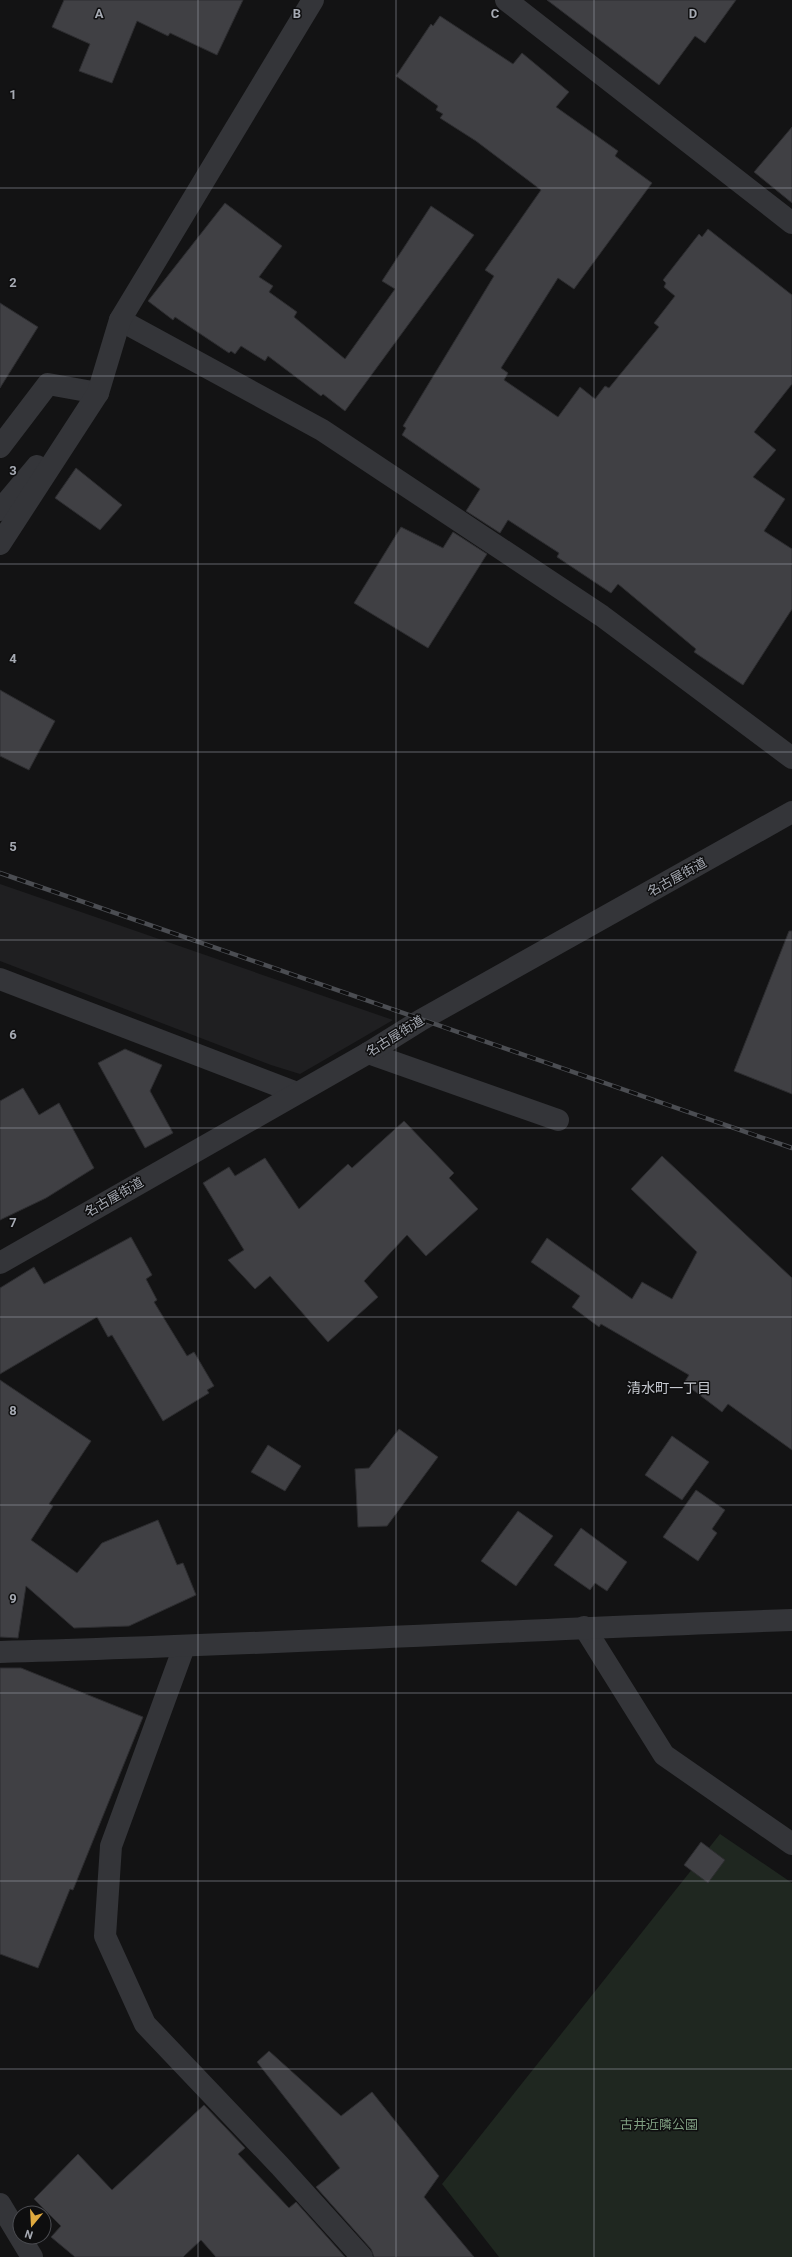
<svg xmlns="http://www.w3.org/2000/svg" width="792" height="2257" font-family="Roboto,'Noto Sans JP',sans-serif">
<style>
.built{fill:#1f1f21}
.green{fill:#1f2720}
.building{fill:#404044;stroke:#2d2d30}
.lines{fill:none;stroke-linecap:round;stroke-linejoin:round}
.street{stroke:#343539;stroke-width:22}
.rail-casing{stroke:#4b4d52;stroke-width:4.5}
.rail{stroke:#0e0e0f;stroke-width:3;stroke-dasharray:9;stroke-linecap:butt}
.grid{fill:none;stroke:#a6aab3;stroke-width:1;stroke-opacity:0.55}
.labels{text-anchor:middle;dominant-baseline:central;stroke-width:3;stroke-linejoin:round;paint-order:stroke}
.street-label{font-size:13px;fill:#a6aab3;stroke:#0e0e0f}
.park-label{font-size:13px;fill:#7e9d80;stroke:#0e0e0f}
.neighbourhood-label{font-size:14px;fill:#c6c9d0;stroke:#0e0e0f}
.grid-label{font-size:13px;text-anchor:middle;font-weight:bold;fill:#a6aab3;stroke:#0e0e0f;stroke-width:3;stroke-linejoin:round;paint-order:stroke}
</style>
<rect width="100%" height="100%" fill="#131314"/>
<polygon class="built" points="0,884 393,1020 300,1074 271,1065 0,961"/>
<polygon class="green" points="720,1834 792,1883 792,2257 499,2257 442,2184"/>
<g class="building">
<polygon points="64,0 243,0 217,55 170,33 168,36 137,21 112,83 79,71 90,44 52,27"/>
<polygon points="547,0 736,0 705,43 695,36 659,85"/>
<polygon points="440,16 513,64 522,53 569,92 556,107 618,151 615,156 652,183 574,289 558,278 501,368 508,373 504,380 558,417 580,387 595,399 605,386 609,388 659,327 654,323 675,296 664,287 666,283 663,280 699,234 702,237 708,229 792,295 792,384 754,432 776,450 753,477 785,499 764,531 792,549 792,609 743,685 694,652 696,649 618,584 611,593 557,557 559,553 508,520 500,533 466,511 480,489 402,435 406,428 403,426 494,276 485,270 541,190 476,141 440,118 443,114 436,110 438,106 396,76 431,24 433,26"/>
<polygon points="792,127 792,203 754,172"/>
<polygon points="225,203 282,246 259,277 273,286 269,292 297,312 294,317 345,359 395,289 382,281 431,206 474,235 345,411 323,394 321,396 268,356 265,361 241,346 235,354 231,351 229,353 175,317 173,320 148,301"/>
<polygon points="0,303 38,327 0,388"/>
<polygon points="76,468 122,505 100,530 55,498"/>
<polygon points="401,527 443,548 453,532 487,554 428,648 354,603"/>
<polygon points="0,690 55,721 29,770 0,756"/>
<polygon points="789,931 792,931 792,1094 734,1071"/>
<polygon points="125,1049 162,1065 150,1091 173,1133 145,1148 98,1063"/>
<polygon points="23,1088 39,1115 59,1103 94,1168 46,1198 0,1220 0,1101"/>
<polygon points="404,1121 454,1173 449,1178 478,1209 426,1256 407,1235 364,1281 378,1297 328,1342 270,1276 255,1289 228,1260 244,1250 203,1183 229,1167 235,1176 265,1158 299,1209 348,1164 352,1168"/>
<polygon points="662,1156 792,1278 792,1450 728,1404 722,1412 684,1383 689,1375 601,1324 599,1327 572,1307 580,1296 531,1262 547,1238 632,1299 642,1282 672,1299 697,1252 631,1189"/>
<polygon points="131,1237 152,1275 146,1279 157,1300 154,1302 187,1356 194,1352 214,1386 207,1390 209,1393 163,1421 112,1335 108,1337 97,1317 0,1374 0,1288 34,1267 44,1284"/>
<polygon points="0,1380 91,1441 49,1504 53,1506 31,1540 77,1573 102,1543 158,1520 177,1565 183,1563 196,1595 129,1626 74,1628 26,1586 18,1638 0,1637"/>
<polygon points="399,1429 438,1457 387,1526 358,1527 355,1469 369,1468"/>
<polygon points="672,1436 709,1462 682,1500 645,1475"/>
<polygon points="268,1445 301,1466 285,1491 251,1472"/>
<polygon points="696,1490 725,1510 712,1529 717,1533 698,1561 663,1537"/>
<polygon points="518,1511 553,1536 516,1586 481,1561"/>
<polygon points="581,1528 627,1562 607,1591 595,1583 590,1590 554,1565"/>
<polygon points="0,1668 21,1668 143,1717 73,1890 70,1889 38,1968 0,1954"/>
<polygon points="701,1842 725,1860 708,1883 684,1865"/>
<polygon points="269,2051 341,2116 372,2092 439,2176 424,2197 474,2257 374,2257 371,2249 316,2187 340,2168 257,2062"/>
<polygon points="204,2105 245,2148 238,2154 289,2208 296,2202 345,2257 216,2257 201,2240 183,2257 75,2257 51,2237 61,2226 34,2199 78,2154 112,2190"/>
</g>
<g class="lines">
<g class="street">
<polyline points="506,0 792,223"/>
<polyline points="120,320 322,430 602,616 792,758"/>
<polyline points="0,447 48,384 98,393"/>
<polyline points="0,510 37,466"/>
<polyline points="0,544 98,393 120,320 313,0"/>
<polyline points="0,979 297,1093"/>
<polyline points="368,1053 558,1120"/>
<polyline points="0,1263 368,1053 421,1020 792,812"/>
<polyline points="584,1627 664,1755 792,1844"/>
<polyline points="184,1647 111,1846 105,1936 145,2024 280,2166 362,2257"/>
<path d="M0,1652C264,1645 528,1629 792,1620"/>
<polyline points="0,2204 32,2257"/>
</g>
<g class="rail-casing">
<polyline id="rail" points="0,873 792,1148"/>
</g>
<use href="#rail" class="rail"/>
</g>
<path class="grid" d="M198,0V2257M396,0V2257M594,0V2257M0,188H792M0,376H792M0,564H792M0,752H792M0,940H792M0,1128H792M0,1317H792M0,1505H792M0,1693H792M0,1881H792M0,2069H792"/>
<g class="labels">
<g class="street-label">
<text transform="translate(677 877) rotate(-29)">名古屋街道</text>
<text transform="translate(395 1036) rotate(-32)">名古屋街道</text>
<text transform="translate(114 1197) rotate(-30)">名古屋街道</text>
</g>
<g class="park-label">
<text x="659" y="2124">古井近隣公園</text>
</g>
<g class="neighbourhood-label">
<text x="669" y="1388">清水町一丁目</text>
</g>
</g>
<g class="grid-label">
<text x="99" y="18">A</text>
<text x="297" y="18">B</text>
<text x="495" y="18">C</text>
<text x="693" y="18">D</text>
<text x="13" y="99">1</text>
<text x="13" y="287">2</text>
<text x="13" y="475">3</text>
<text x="13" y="663">4</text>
<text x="13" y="851">5</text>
<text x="13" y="1039">6</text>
<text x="13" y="1227">7</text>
<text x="13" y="1415">8</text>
<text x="13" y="1603">9</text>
</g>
<g transform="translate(32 2225) rotate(198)"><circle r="19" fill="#0e0e0f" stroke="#4b4c51"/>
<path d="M0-3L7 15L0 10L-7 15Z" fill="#e0aa3f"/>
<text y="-6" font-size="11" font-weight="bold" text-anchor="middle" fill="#a6aab3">N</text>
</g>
</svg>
